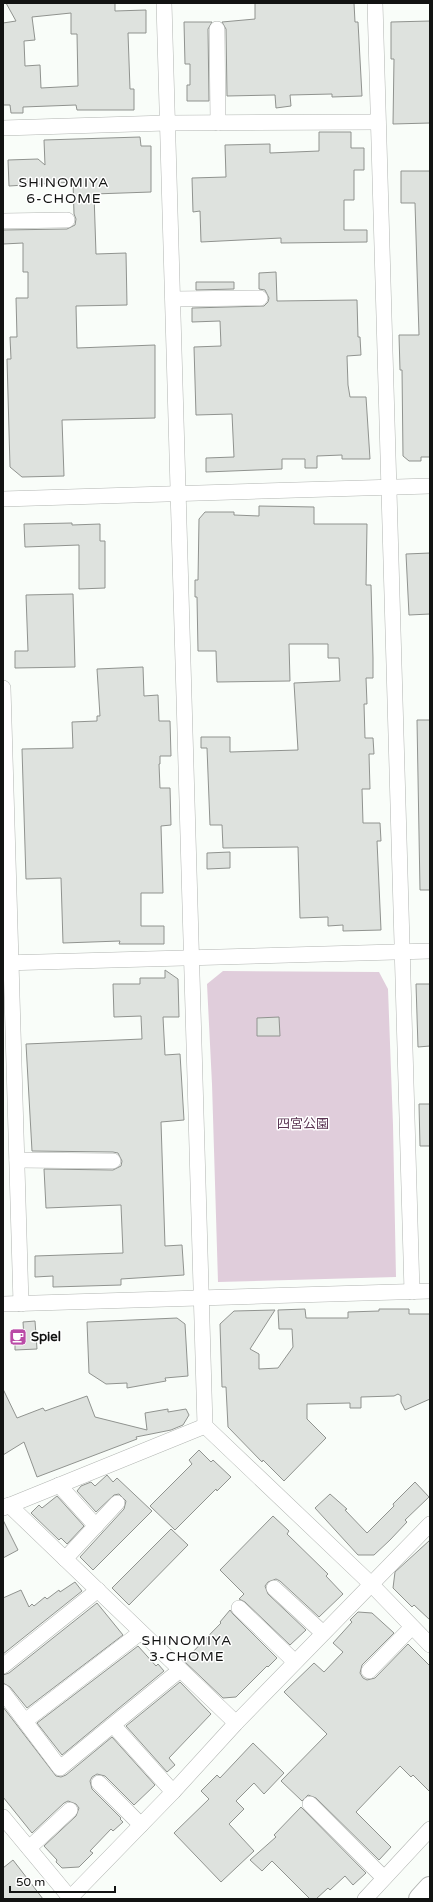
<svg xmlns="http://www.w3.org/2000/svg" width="433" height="1902" font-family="'Varela Round','Noto Sans JP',sans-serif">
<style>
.park{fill:#e0cddb}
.building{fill:#dee2de;stroke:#90938f;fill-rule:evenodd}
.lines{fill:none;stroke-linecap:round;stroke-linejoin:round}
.minor-casing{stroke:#b2b5b2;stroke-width:16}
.highway-casing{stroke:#b2b5b2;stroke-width:24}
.minor{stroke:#fff;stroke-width:15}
.highway{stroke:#fff;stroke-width:22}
.labels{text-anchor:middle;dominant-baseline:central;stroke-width:3;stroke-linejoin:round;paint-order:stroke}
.park-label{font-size:13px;fill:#5b3453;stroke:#fff}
.poi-label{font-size:13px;font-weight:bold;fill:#121312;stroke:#fff;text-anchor:start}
.neighbourhood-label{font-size:14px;letter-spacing:1px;fill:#121312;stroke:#fff}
</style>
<rect width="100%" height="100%" fill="#f9fdf9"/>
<polygon class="park" points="223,971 379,972 388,989 393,1125 396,1277 218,1282 212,1084 207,984"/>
<g class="building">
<path d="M6,3H115V11L146,10V33H128L130,89H134V110H77L76,105L23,107V113H11L10,105H3V23L16,21ZM71,13V34H77L78,86L41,88L40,65L25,66L24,41L35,40L32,17Z"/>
<polygon points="255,3 354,3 355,22 358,22 362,96 332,97 332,94 290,95 291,106 276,108 275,95 227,96 226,29 222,22 255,19"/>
<polygon points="430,21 430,123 393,124 394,59 391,59 391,22"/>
<polygon points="184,22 212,22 208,29 209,101 187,101 187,85 190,85 190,64 185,64"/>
<polygon points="319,132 351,132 351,148 364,148 364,170 354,170 354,200 344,200 344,230 367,230 367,242 281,243 281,238 201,242 200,211 193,212 192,178 226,177 225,145 270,144 270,153 319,151"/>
<polygon points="140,137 141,146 151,146 151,192 94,194 96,254 126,253 127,305 76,306 77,348 155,345 155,418 62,420 64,476 22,477 10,467 7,359 11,359 10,337 17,337 16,298 28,298 28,272 23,272 23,243 3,244 3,230 67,229 75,225 76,219 74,214 73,182 9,186 8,160 38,159 45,165 44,140"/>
<polygon points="401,171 430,171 430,457 421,457 421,461 409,461 403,456 402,370 400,370 399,335 419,335 415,203 401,203"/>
<polygon points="276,272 277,301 357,300 358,337 360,337 361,355 347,356 348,385 350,397 366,397 370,459 342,459 342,455 317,456 317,468 305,468 305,459 282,459 282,469 206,472 206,458 234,457 232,414 196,415 194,347 221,346 220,321 192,322 192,308 264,306 268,302 269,298 265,290 259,289 259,273"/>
<polygon points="196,282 234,282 234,289 196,290"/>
<polygon points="259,506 314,507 314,524 367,524 366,585 371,585 373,658 373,678 366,678 367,704 364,704 365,738 373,738 374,754 369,754 370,789 362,789 363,823 380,823 381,841 377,841 381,930 343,931 343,925 328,926 328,917 300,918 298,847 223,848 222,825 210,825 207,748 201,748 201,737 230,737 230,752 298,750 294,683 340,681 339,658 328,658 328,644 289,644 290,681 217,682 216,651 198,651 197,597 195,597 195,580 198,580 199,519 205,512 234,512 234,515 259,516"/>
<polygon points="72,523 72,525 100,524 100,541 105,541 105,588 79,589 79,545 25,547 24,524"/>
<polygon points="430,553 430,614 409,615 406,554"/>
<polygon points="73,594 75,667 15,668 15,651 28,651 26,595"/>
<polygon points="143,667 144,696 158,695 159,721 170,721 171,756 160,756 160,764 159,764 160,788 170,788 171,825 161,826 163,893 141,893 141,926 164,926 164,944 119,944 120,941 63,943 61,878 26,879 22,749 73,748 72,722 97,721 97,716 100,716 97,669"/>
<polygon points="417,720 430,720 430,890 420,890"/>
<polygon points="230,852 230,868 207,869 207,853"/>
<polygon points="165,970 178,979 179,1017 163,1017 165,1055 180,1054 184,1120 161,1122 165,1246 182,1245 184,1275 121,1279 121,1285 53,1287 53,1276 35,1277 35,1256 123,1253 121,1205 46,1208 44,1169 113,1170 121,1166 122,1161 118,1153 113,1152 32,1151 26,1044 142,1039 141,1016 114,1017 113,984 140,984 140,978 165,978"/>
<polygon points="416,984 430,984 430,1046 418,1047"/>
<polygon points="279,1017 280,1036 257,1036 257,1018"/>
<polygon points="419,1104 430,1104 430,1146 420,1146"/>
<polygon points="305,1309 306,1318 348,1318 348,1312 379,1311 379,1309 409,1309 409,1314 430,1314 430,1399 405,1410 401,1402 401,1396 398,1394 394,1396 361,1397 361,1408 350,1408 350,1403 307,1404 307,1419 326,1438 284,1481 263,1460 262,1462 228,1427 226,1387 222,1387 220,1324 234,1311 275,1310 250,1349 259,1354 259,1369 278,1368 293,1347 292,1329 279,1329 278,1310"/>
<polygon points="177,1318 185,1324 188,1376 165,1378 166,1381 127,1388 127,1383 106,1384 89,1373 87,1322"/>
<polygon points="35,1321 37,1349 15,1350 15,1338 24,1338 23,1322"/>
<polygon points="3,1389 17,1418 43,1408 45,1411 87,1396 95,1417 147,1430 145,1413 168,1409 168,1412 186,1409 189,1415 183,1425 171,1430 136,1437 137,1439 37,1477 24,1442 3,1455"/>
<polygon points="199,1450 211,1462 213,1460 231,1477 217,1491 216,1489 175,1530 150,1506 192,1464 189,1460"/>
<polygon points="107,1475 113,1482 117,1478 152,1511 93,1570 80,1557 124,1509 126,1501 119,1494 114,1495 96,1512 77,1491 81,1486 91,1482 95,1486"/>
<polygon points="415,1482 429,1497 405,1520 407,1522 390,1540 374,1555 358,1555 315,1508 330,1494 347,1509 345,1510 367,1533 394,1506 393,1504"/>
<polygon points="57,1496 84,1526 67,1544 61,1538 59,1540 31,1513 39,1505 42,1508"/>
<polygon points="273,1516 289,1531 287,1534 328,1574 326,1576 343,1594 319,1617 280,1581 276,1579 268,1582 265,1586 268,1594 306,1630 290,1645 245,1602 239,1599 244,1594 220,1570"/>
<polygon points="3,1520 18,1550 3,1558"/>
<polygon points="171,1529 188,1545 129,1605 112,1588"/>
<polygon points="430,1540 430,1620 414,1605 412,1607 393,1588 395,1572"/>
<polygon points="75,1582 82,1591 3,1654 3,1598 21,1590 29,1607 32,1604 34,1606 45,1597 47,1599 59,1590 60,1592"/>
<polygon points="97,1603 123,1635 27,1708 10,1687 3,1683 3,1675 9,1673"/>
<polygon points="230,1610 233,1614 277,1658 268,1667 267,1666 236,1697 223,1698 184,1661 221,1623 220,1622"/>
<polygon points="358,1612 372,1613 394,1633 362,1665 360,1673 363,1678 367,1680 375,1678 408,1644 430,1666 430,1792 413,1775 411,1777 400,1766 356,1812 391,1847 379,1860 316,1798 308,1795 302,1801 281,1781 327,1734 284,1692 314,1663 324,1672 343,1652 333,1643 352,1622 350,1620"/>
<polygon points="138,1646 156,1666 158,1664 164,1671 62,1755 37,1723"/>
<polygon points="180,1682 211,1714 169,1758 175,1765 167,1772 126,1726"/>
<polygon points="3,1707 56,1776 61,1777 66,1775 112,1737 155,1785 134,1805 105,1776 97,1774 92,1777 90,1781 92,1789 121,1818 120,1819 123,1822 113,1831 111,1829 90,1851 93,1853 79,1867 62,1868 56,1862 57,1860 44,1846 76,1816 79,1808 76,1804 68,1801 64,1803 32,1833 3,1797"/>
<polygon points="253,1743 284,1773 264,1794 254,1783 236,1801 244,1809 229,1824 254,1851 221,1882 174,1833 209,1799 201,1791 217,1775 220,1778"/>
<polygon points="301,1807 366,1873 353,1885 345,1876 330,1890 328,1888 316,1899 310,1899 272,1861 262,1871 250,1860 276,1837 274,1835"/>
<polygon points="13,1860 30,1882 43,1899 3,1899 3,1868"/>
</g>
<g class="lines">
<g class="minor-casing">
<g id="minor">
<polyline points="164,3 205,1426 371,1584 430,1645"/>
<polyline points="375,3 412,1292"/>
<polyline points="217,29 218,123"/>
<polyline points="3,128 167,123 378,122"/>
<polyline points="3,221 67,220"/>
<polyline points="173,299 260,298"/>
<polyline points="3,499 430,486"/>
<polyline points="3,688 21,1304"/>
<polyline points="3,963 430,951"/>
<polyline points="17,1160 113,1161"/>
<polyline points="3,1304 430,1291"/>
<polyline points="59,1485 96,1526"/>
<polyline points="9,1505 236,1723"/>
<polyline points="3,1508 205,1426"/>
<polyline points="65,1559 117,1503"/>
<polyline points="274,1588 323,1633"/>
<polyline points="239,1608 295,1662"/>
<polyline points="3,1666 98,1590"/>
<polyline points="369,1671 412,1627"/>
<polyline points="3,1692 60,1768 180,1670"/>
<polyline points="25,1721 141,1632"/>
<polyline points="113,1725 173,1792"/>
<polyline points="99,1783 141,1825"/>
<polyline points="310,1804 384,1878"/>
<polyline points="3,1817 71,1899"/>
<polyline points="29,1848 70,1810"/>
<polyline points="69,1899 173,1792 236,1723 430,1524"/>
<polyline points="365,1899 430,1829"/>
</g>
</g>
<g class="highway-casing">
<polyline id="highway" points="420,1899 430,1888"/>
</g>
<use href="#minor" class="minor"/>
<use href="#highway" class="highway"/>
</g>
<defs>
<g id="cafe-square" transform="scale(0.9)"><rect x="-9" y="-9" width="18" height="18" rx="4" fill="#ba4aa6" stroke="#fff"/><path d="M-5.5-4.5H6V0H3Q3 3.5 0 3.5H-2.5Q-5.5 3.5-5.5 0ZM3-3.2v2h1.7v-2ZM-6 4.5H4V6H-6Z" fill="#fff"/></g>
</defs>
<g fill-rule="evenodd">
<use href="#cafe-square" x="18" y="1337"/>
</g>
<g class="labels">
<g class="park-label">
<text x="303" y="1124">四宮公園</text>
</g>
<g class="poi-label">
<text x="31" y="1337">Spiel</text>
</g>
<g class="neighbourhood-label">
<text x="64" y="182">SHINOMIYA<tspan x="64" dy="16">6-CHOME</tspan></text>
<text x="187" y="1640">SHINOMIYA<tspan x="187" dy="16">3-CHOME</tspan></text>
</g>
</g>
<rect width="433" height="1902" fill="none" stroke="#121312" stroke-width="8"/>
<path d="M10 1886v6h105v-6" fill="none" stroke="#121312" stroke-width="2"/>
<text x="16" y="1886" font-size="12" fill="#121312" stroke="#ffffff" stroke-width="3" paint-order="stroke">50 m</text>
</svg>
